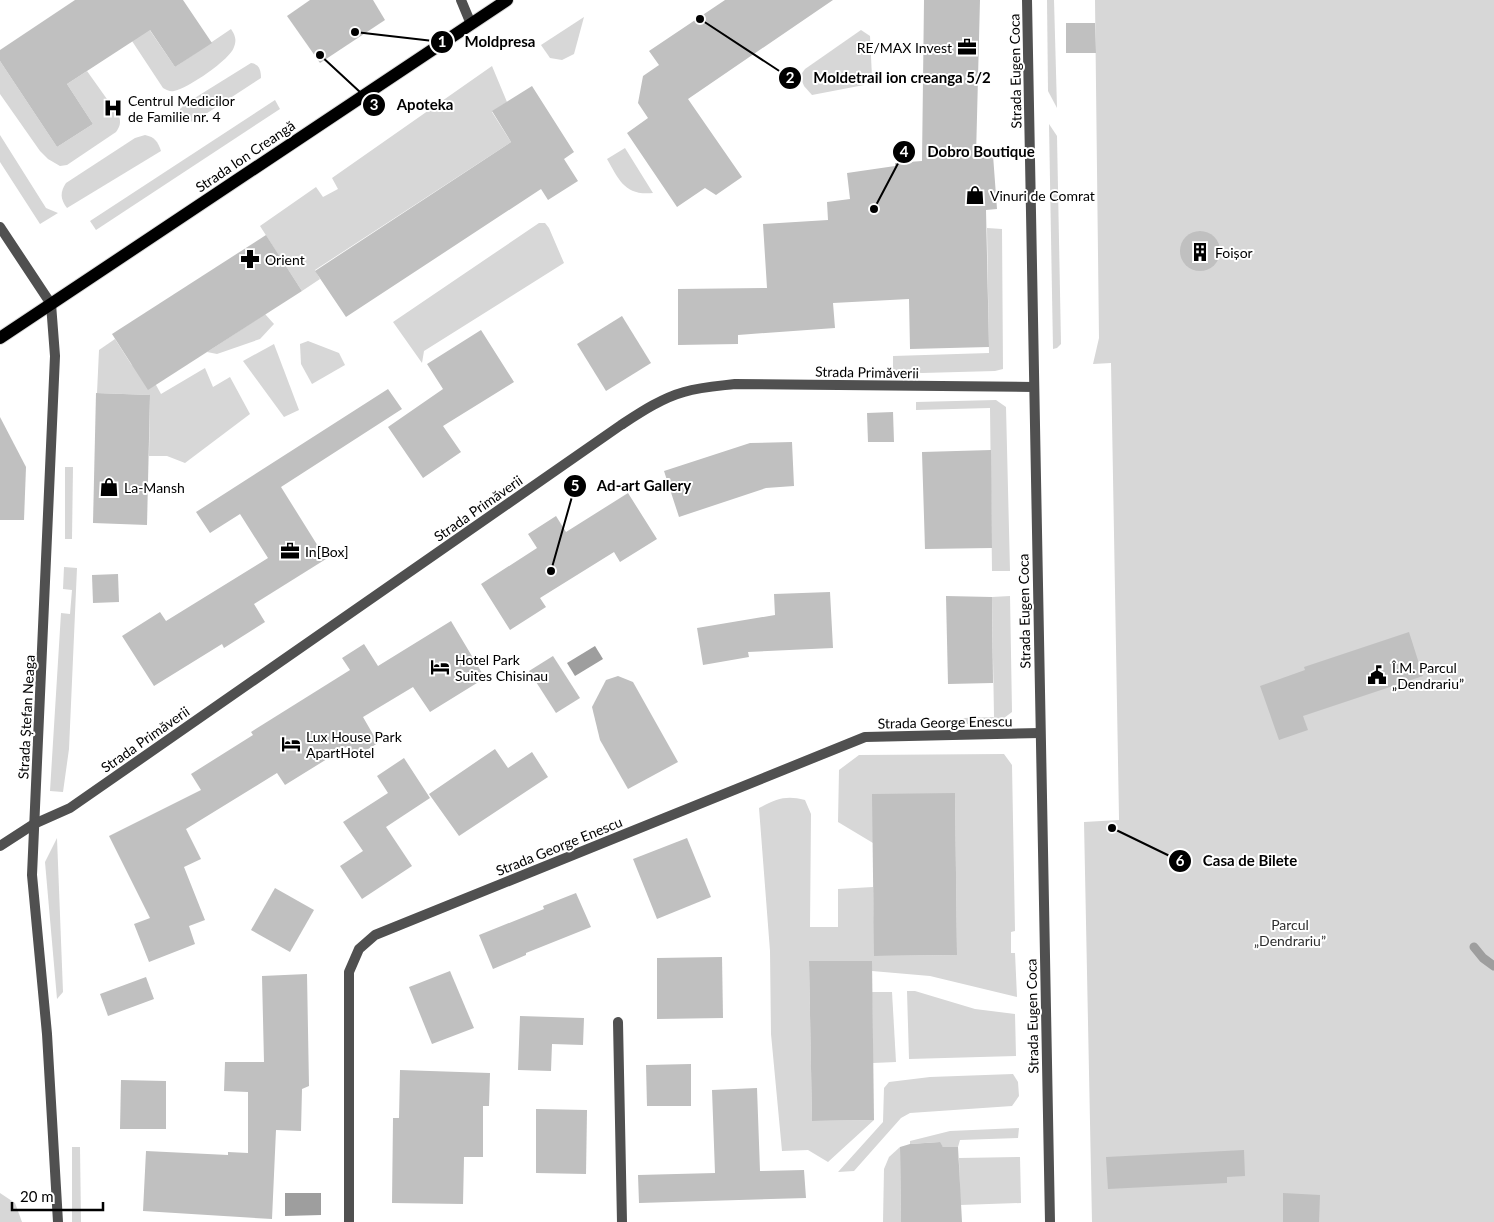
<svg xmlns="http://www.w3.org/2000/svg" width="1494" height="1222" font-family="Lato,sans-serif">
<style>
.green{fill:#d7d7d7}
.water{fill:#9e9e9e}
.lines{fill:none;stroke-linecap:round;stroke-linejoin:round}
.stream{stroke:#9e9e9e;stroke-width:9}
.building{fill:#c0c0c0}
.primary-casing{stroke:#dbdbdb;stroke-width:14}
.minor{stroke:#505050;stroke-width:10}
.tertiary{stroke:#505050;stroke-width:10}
.primary{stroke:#000;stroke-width:12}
.labels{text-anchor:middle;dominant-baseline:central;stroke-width:4;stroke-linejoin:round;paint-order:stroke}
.poi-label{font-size:14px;fill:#000;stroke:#fff;text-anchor:start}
.street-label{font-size:14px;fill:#000;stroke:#fff}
.park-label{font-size:14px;fill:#2e2e2e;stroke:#fff}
.leader{fill:none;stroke:#000;stroke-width:2}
.callout-dot{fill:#000;stroke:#fff;stroke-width:2}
.mark-label{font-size:15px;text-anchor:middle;font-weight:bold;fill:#fff}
.callout-label{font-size:15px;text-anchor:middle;font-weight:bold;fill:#000;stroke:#fff;stroke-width:4;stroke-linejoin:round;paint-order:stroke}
</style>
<rect width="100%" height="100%" fill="#fff"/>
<g class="green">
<polygon points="1047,0 1054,0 1057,108 1048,91"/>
<polygon points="1095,0 1494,0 1494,1222 1092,1222 1084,822 1119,820 1119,818 1111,363 1093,364 1099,338"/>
<polygon points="584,17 574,54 562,60 550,58 541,45"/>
<path d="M149,29L175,67L231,29C235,35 237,40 234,47C231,59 187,89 174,91C170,92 167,90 163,88L132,41Z"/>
<polygon points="861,30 870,36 872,77 864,85 812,95 804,86 800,76 805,69"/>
<path d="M0,61L57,147L93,124L67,84L87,71L119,116C121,123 120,126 116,132L67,165L60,166L48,159L40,151L0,94Z"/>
<path d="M251,63C259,64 261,70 261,78L195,121L187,122C182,118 180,115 180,109L185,104Z"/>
<polygon points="492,66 507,102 492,112 511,142 315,270 320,279 302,291 260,226 316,187 323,197 338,189 332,178"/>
<polygon points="275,100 280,109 96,230 90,221"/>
<polygon points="1049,124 1057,136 1061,344 1057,348 1053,349"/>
<polygon points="0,135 46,208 58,213 40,224 0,162"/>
<path d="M145,135C155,137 158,142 161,151L67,208C60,199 60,192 66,183L135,138Z"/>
<path d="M625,148L653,193C625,196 619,180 607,159Z"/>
<polygon points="539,223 545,223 549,228 564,263 424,351 422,363 393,322"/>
<polygon points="987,228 1002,229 1003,369 995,371 922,373 893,371 893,356 989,353"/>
<polygon points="265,314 274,324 260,339 217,354 207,352"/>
<polygon points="115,339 131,364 156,385 161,394 205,368 213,387 230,377 250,414 185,463 167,456 149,456 150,395 97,393 99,350"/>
<polygon points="308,341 339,353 345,365 312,384 301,364 300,344"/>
<polygon points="274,344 299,410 284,417 243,361"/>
<polygon points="996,400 1006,407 1010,571 992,571 990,408 916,410 916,402"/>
<polygon points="65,467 73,467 72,539 65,539"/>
<polygon points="64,567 77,568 69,749 63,792 50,791 61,613 70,614 72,590 63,589"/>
<polygon points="1010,596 1012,712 996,724 967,724 963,718 994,717 992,597"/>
<path d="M1004,754L1012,765L1015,931L1011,932V953H1015L1017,997L930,976L872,971L871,961H809L812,1121L874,1120L828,1162L808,1150L782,1151L771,1034L770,951L759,808C777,799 785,795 805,800L811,814L810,927H838V889L873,887L875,956L957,955L955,793L873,843L838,822L839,770L859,755Z"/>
<polygon points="57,838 63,992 57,999 45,862"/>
<polygon points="907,991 915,991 975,1009 1015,1014 1016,1056 909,1059"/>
<polygon points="872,992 892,992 896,1062 873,1063"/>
<polygon points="1013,1074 1018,1082 1019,1096 1012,1106 910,1113 901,1118 854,1171 838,1172 883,1122 884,1088 889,1082 930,1077"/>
<polygon points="1019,1128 1018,1138 960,1140 958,1147 943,1147 939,1142 910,1144 910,1141 950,1131"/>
<polygon points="72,1147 80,1147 81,1222 72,1222"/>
<polygon points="900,1147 901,1222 883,1222 884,1169 889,1157"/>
<polygon points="1020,1157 1021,1203 960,1205 959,1158"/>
<polygon points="0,1193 15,1203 22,1222 0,1222"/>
</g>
<g class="water">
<polygon points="595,646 603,659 575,676 567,663"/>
<polygon points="285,1193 321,1193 321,1215 285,1216"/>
</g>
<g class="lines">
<polyline class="stream" points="1474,947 1483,958 1494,966"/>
</g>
<g class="building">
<polygon points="75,0 183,0 212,43 175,67 150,30 67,84 93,124 57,147 0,61 0,50"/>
<polygon points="310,0 373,0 385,20 320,63 287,16"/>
<polygon points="725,0 833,0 688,99 742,177 716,195 705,188 677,207 627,133 648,118 638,103 643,76 659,65 649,51"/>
<polygon points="924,0 980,0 976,156 993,155 997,209 986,210 989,347 910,349 909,299 833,303 835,328 738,335 738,344 678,345 678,289 767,288 763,224 828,220 827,202 850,199 847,173 895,166 895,163 922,161"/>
<polygon points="1066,23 1095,23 1096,53 1066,53"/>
<polygon points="532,86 574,152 564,159 578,181 548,200 541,189 346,317 315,271 511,142 492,111"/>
<circle cx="1200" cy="251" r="20"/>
<polygon points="266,235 302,291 148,390 112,334"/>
<polygon points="622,316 651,363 606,391 577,344"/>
<polygon points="481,330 514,382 443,426 461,452 423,478 388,427 443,389 427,364"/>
<polygon points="388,389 402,409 281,487 326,559 254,604 265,622 224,648 222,644 154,686 122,636 160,612 166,621 268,558 240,514 210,533 196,512"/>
<polygon points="96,393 150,395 147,525 93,523"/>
<polygon points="893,412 894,442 868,442 867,413"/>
<polygon points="0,417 26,467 24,520 0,520"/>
<polygon points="792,442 794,486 766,488 679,517 664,471 750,443"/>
<polygon points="991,450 992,548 925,549 922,452"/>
<polygon points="628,493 657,539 620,562 614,552 540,598 546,607 510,630 481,584 537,548 528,534 556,516 566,532"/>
<polygon points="118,574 119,602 93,603 92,575"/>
<polygon points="830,592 833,648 748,652 749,657 703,665 697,628 775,615 774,594"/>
<polygon points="946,596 992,597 993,683 948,684"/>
<polygon points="451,621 485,678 430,712 413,687 363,717 378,743 355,757 348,746 285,785 277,773 186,829 201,859 184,867 205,920 189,926 195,944 149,962 134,924 150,918 109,836 201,790 191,774 253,735 251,732 350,670 342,658 364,644 378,666"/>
<polygon points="1409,632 1423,676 1303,716 1308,730 1279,740 1260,686 1305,670 1304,667"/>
<polygon points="553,656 580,698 556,713 529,671"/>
<polygon points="618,676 633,682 678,762 628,789 600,740 592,707 606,680"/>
<polygon points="495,749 508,768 532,752 548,777 459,836 429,794"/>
<polygon points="404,758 430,798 386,827 412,866 362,899 340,866 363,851 343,822 388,793 377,776"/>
<polygon points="955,793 957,955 874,956 872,794"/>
<polygon points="687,838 711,897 657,919 633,859"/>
<polygon points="275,888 314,910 290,952 251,930"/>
<polygon points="576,893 591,927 526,953 526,955 493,969 479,935 544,909 543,906"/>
<polygon points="722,957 723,1018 657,1019 657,958"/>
<polygon points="809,961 872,961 874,1120 812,1121"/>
<polygon points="450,971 474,1028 432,1044 409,987"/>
<polygon points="307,974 309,1086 302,1089 301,1131 276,1130 272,1219 143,1211 146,1151 228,1155 228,1152 248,1153 248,1092 224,1091 225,1062 264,1062 262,976"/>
<polygon points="146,977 154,999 108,1016 100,994"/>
<polygon points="520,1016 584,1018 583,1045 552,1044 551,1071 518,1070"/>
<polygon points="691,1064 691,1106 647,1106 646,1065"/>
<polygon points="400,1070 490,1073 489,1106 483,1106 483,1157 464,1157 463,1204 392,1203 393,1118 399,1118"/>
<polygon points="121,1080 166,1081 166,1129 120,1129"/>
<polygon points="757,1088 760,1171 804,1170 806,1198 639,1203 638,1175 715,1173 712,1090"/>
<polygon points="536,1109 587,1110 586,1174 536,1173"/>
<polygon points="940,1142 943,1147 958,1147 962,1222 901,1222 900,1147 910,1144"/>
<polygon points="1244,1150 1245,1176 1227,1177 1227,1183 1108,1189 1106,1157"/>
<polygon points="1283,1193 1320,1195 1319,1222 1283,1222"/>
</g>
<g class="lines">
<g class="primary-casing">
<polyline id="primary" points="0,338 507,0"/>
</g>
<g class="minor">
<polyline points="461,0 471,24"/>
<polyline points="0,227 51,304 55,356 32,875 47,1034 58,1222"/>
<path d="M0,846L34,824L70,808L621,425C641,412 662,398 684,392C701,387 718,386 735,384L1034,387"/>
<polyline points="618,1022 622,1222"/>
<polyline points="349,1222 349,972 359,949 375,935 865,737 1040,733"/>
</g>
<polyline class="tertiary" points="1027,0 1050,1222"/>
<use href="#primary" class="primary"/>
</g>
<defs>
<g id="office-bare" transform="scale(1.5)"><path d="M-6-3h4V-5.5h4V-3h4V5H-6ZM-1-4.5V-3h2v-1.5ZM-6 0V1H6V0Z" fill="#000" stroke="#fff" stroke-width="2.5" paint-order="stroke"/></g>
<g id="hospital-bare" transform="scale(1.5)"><path d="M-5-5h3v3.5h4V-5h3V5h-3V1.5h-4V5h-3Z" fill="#000" stroke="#fff" stroke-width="2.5" paint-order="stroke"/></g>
<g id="shop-bare" transform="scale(1.5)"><path d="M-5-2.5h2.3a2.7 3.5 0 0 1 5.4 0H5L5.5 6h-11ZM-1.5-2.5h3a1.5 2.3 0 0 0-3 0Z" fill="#000" stroke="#fff" stroke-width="2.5" paint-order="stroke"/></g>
<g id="building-bare" transform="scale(1.5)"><path d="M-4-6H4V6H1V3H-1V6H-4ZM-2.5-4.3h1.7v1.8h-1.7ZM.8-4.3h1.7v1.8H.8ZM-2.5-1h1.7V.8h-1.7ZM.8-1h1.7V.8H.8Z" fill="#000" stroke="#fff" stroke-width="2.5" paint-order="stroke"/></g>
<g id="pharmacy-bare" transform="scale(1.5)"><path d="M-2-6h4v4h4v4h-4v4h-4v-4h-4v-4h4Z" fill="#000" stroke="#fff" stroke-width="2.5" paint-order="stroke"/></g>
<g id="hotel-bare" transform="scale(1.5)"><path d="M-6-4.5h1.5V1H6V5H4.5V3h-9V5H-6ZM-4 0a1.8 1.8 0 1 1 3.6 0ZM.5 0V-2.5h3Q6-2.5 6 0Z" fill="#000" stroke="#fff" stroke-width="2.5" paint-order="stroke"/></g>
<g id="civic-bare" transform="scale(1.5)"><path d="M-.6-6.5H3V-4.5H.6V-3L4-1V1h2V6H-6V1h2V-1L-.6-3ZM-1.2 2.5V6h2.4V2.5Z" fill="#000" stroke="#fff" stroke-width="2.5" paint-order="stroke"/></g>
</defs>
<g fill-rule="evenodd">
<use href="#office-bare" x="967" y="47"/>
<use href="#hospital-bare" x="113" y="108"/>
<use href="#shop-bare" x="975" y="195"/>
<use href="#building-bare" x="1200" y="252"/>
<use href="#pharmacy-bare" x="250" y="259"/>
<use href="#shop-bare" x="109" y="487"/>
<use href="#office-bare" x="290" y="551"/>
<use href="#hotel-bare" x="440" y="667"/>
<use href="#civic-bare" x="1377" y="675"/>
<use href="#hotel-bare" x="291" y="744"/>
</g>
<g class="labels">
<g class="poi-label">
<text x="952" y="47" text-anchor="end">RE/MAX Invest</text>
<text x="128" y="100">Centrul Medicilor<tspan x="128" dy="16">de Familie nr. 4</tspan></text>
<text x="990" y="195">Vinuri de Comrat</text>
<text x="1215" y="252">Foișor</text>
<text x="265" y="259">Orient</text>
<text x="124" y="487">La-Mansh</text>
<text x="305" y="551">In[Box]</text>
<text x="455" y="659">Hotel Park<tspan x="455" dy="16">Suites Chisinau</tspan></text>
<text x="1392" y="667">Î.M. Parcul<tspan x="1392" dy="16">„Dendrariu”</tspan></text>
<text x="306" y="736">Lux House Park<tspan x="306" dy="16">ApartHotel</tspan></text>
</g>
<g class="street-label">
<text transform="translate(1015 71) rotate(-91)">Strada Eugen Coca</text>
<text transform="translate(245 156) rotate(-34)">Strada Ion Creangă</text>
<text transform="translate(867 372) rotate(1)">Strada Primăverii</text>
<text transform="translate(478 508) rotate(-35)">Strada Primăverii</text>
<text transform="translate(1024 611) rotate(-91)">Strada Eugen Coca</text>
<text transform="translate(26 717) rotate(-87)">Strada Ștefan Neaga</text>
<text transform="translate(945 722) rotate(-1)">Strada George Enescu</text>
<text transform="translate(145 739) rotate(-35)">Strada Primăverii</text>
<text transform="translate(559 846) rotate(-22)">Strada George Enescu</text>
<text transform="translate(1032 1016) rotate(-91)">Strada Eugen Coca</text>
</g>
<g class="park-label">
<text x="1290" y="924">Parcul<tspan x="1290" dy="16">„Dendrariu”</tspan></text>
</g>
</g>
<path class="leader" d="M355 32L442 42M700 19L790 78M320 55L374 105M874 209L904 152M551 571L575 486M1112 828L1180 861"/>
<g class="callout-dot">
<circle cx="355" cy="32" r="5"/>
<circle cx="700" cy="19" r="5"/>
<circle cx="320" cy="55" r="5"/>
<circle cx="874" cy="209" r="5"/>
<circle cx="551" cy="571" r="5"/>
<circle cx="1112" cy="828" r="5"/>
<circle cx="442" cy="42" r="12"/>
<circle cx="790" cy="78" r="12"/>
<circle cx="374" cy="105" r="12"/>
<circle cx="904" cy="152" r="12"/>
<circle cx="575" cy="486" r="12"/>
<circle cx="1180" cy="861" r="12"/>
</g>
<g class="mark-label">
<text x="442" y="47">1</text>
<text x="790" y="83">2</text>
<text x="374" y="110">3</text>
<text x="904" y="157">4</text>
<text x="575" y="491">5</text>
<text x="1180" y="866">6</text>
</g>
<g class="callout-label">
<text x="500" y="47">Moldpresa</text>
<text x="902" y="83">Moldetrail ion creanga 5/2</text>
<text x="425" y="110">Apoteka</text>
<text x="981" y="157">Dobro Boutique</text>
<text x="644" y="491">Ad-art Gallery</text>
<text x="1250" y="866">Casa de Bilete</text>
</g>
<path d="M12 1202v8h91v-8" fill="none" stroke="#000000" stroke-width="2.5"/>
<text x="20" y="1202" font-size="15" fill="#000000" stroke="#ffffff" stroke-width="4" paint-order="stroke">20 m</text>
</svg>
